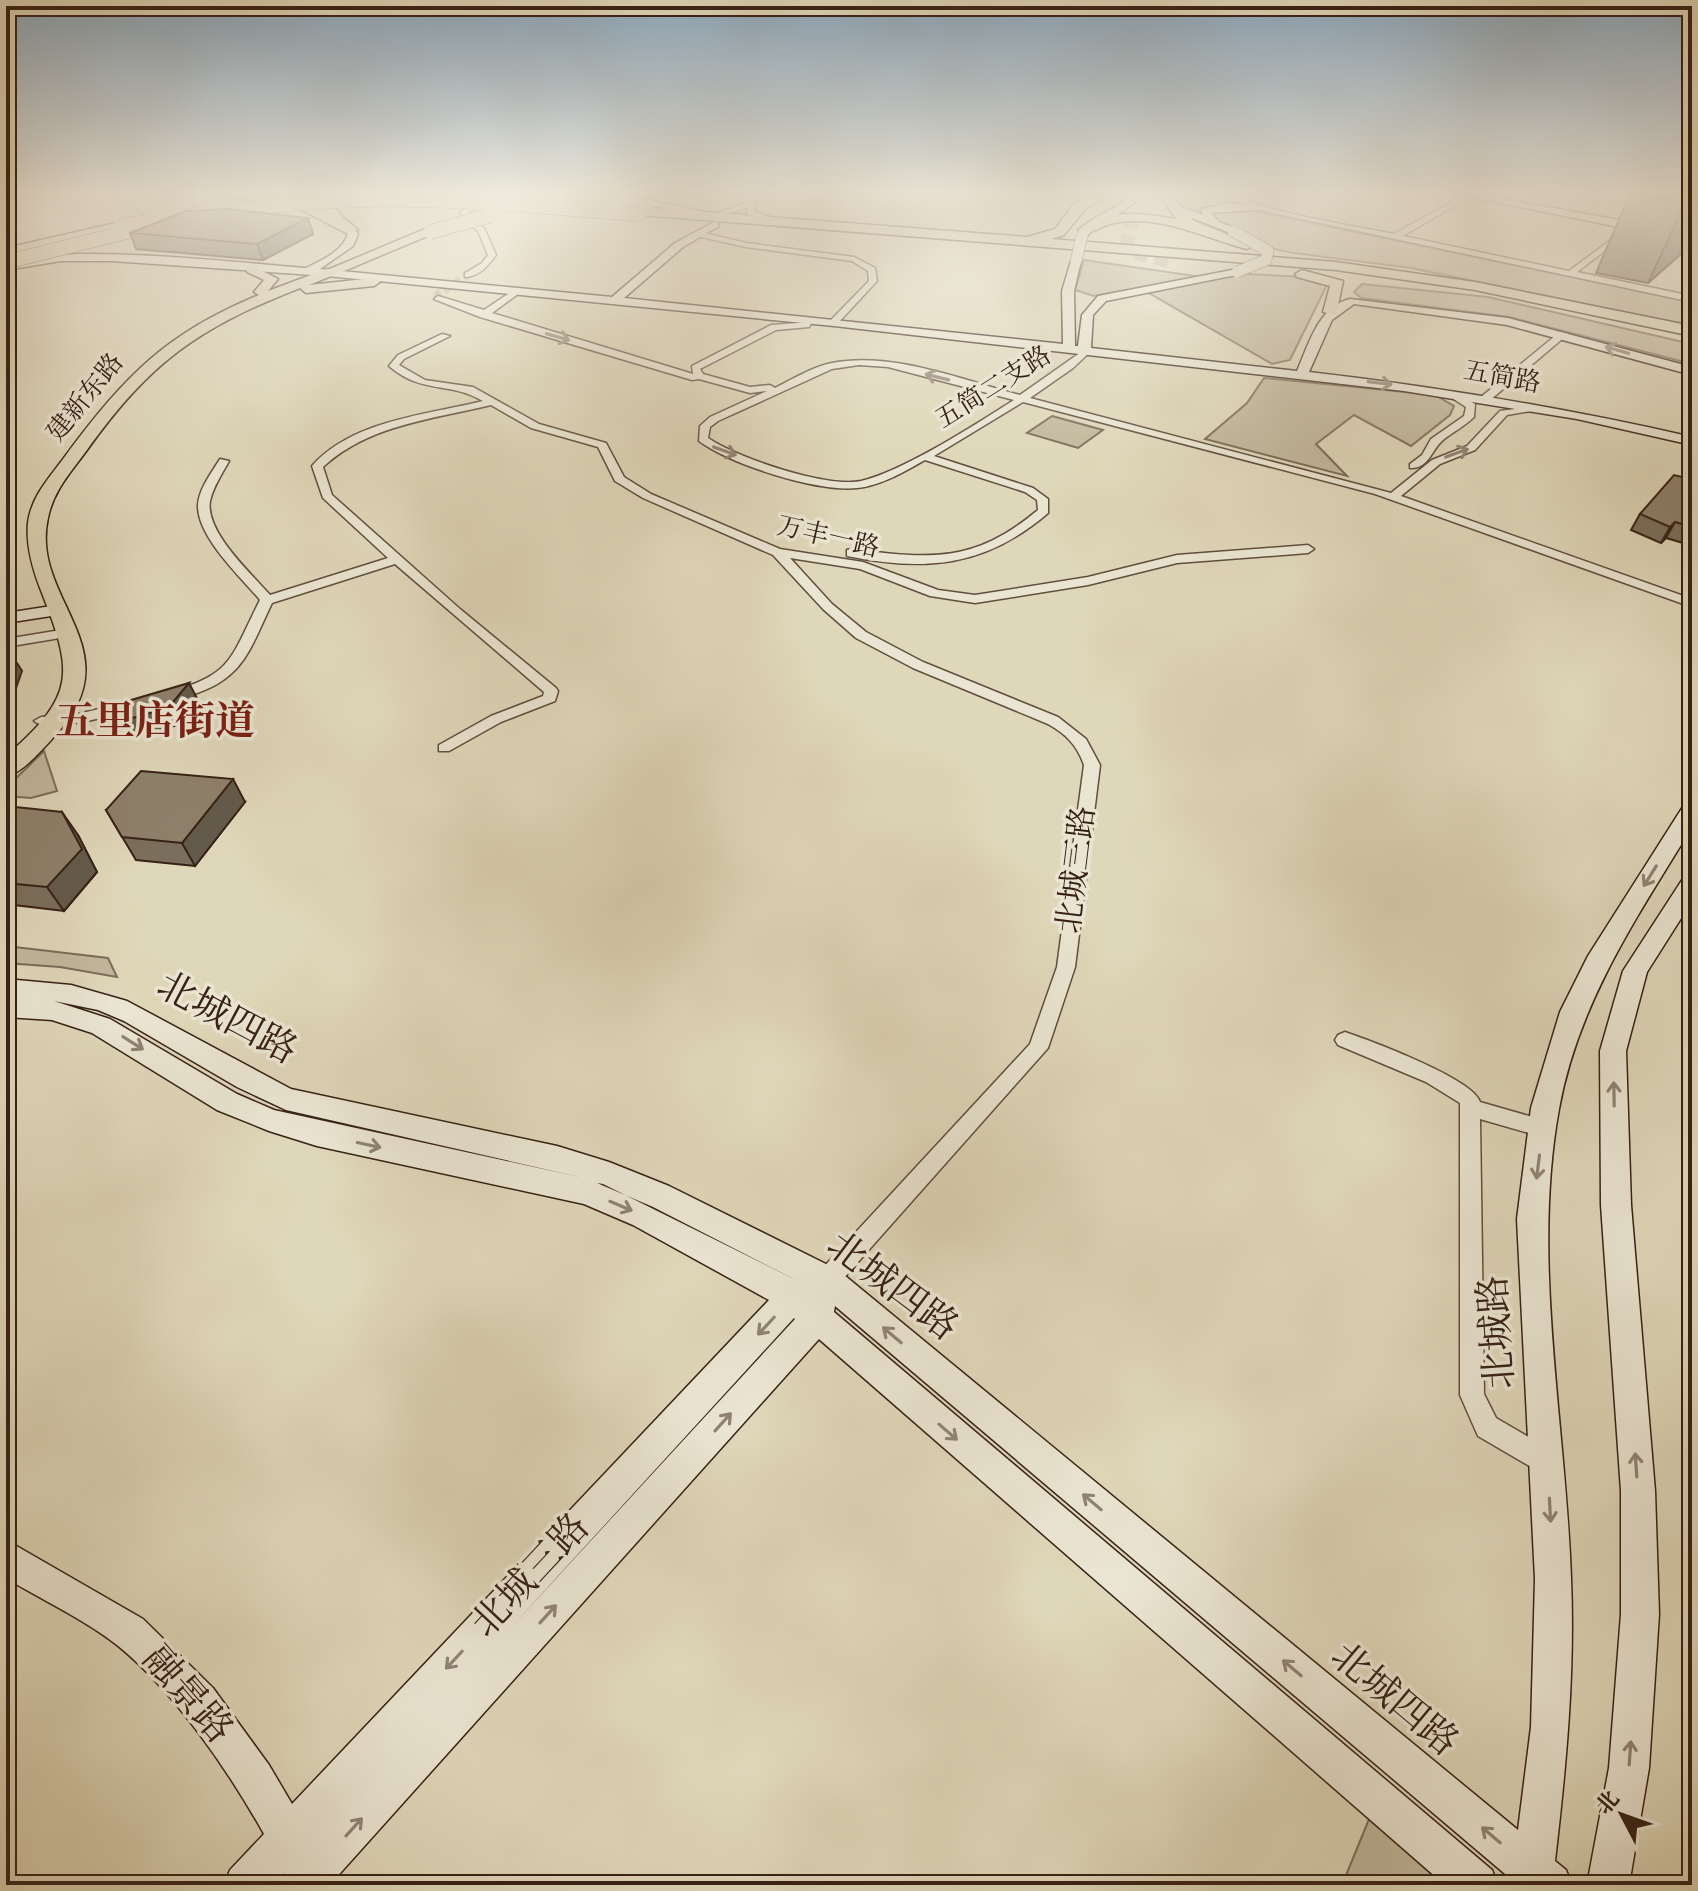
<svg xmlns="http://www.w3.org/2000/svg" width="1698" height="1891" font-family="Vollkorn,'Noto Serif SC',serif">
<style>
.green{fill:#c2b89d;stroke:#7c6c5a;stroke-width:2}
.lines{fill:none;stroke-linecap:round;stroke-linejoin:round}
.street-tunnel{stroke:#bdb398;stroke-width:8;stroke-dasharray:8 4;stroke-linecap:butt}
.highway-tunnel{stroke:#bdb398;stroke-width:14;stroke-dasharray:14 7;stroke-linecap:butt}
.street-casing{stroke:#614e3f;stroke-width:3}
.secondary-casing{stroke:#372116;stroke-width:3}
.primary-casing{stroke:#372116;stroke-width:3}
.highway-casing{stroke:#372116;stroke-width:3}
.street{fill:#eae5d2;fill-rule:evenodd}
.secondary{fill:#eae5d2;fill-rule:evenodd}
.primary{fill:#dfd7b9;fill-rule:evenodd}
.highway{fill:#dfd7b9;fill-rule:evenodd}
.secondary-bridge-casing{stroke:#372116;stroke-width:12;stroke-linecap:butt}
.highway-bridge-casing{stroke:#372116;stroke-width:15;stroke-linecap:butt}
.secondary-bridge{stroke:#eae5d2;stroke-width:11}
.highway-bridge{stroke:#dfd7b9;stroke-width:14}
.wall{fill:#7a6e5c;stroke:#372116;stroke-width:2}
.shaded-wall{fill:#635a4b;stroke:#372116;stroke-width:2}
.building{fill:#8e806b;stroke:#372116;stroke-width:2}
.oneway{stroke:#908374}
.labels{text-anchor:middle;dominant-baseline:central;stroke-width:7;stroke-linejoin:round;paint-order:stroke}
.far-street-label{font-size:26px;fill:#372116;stroke:#eae5d2}
.street-label{font-size:32px;fill:#372116;stroke:#eae5d2}
.near-street-label{font-size:38px;fill:#372116;stroke:#eae5d2}
.district-label{font-size:40px;font-weight:bold;fill:#7a1f14;stroke:#eae5d2}
</style>
<rect width="100%" height="100%" fill="#dfd7b9"/>
<filter id="stains"><feTurbulence type="fractalNoise" baseFrequency=".0025" numOctaves="4"/><feColorMatrix values="0 0 0 0 .2 0 0 0 0 .09 0 0 0 0 .02 0 0 0 .5 -.17"/></filter>
<radialGradient id="worn" r=".72"><stop offset=".6" stop-color="#630" stop-opacity="0"/><stop offset="1" stop-color="#630" stop-opacity=".3"/></radialGradient>
<g class="green">
<polygon points="1175,193 1224,193 1236,204 1208,207 1195,214 1183,206"/>
<polygon points="1245,209 1692,302 1692,326 1411,268 1294,253 1241,242 1211,231 1221,224 1208,210"/>
<polygon points="1084,260 1202,277 1094,296 1075,290"/>
<polygon points="1245,274 1304,277 1327,285 1290,360 1272,364 1147,292"/>
<polygon points="1362,284 1488,297 1692,344 1692,364 1509,317 1361,298 1354,292"/>
<polygon points="1264,378 1435,395 1454,406 1450,415 1411,446 1354,415 1316,444 1347,476 1205,439 1247,403"/>
<polygon points="1052,416 1103,430 1078,448 1027,433"/>
<polygon points="44,751 57,791 31,798 6,796 6,788"/>
<polygon points="6,946 108,958 117,977 60,967 6,963"/>
<polygon points="1369,1819 1451,1885 1342,1885"/>
</g>
<g class="lines">
<polyline class="street-tunnel" points="438,299 438,294 468,275"/>
<polyline class="highway-tunnel" points="1134,215 1127,241 1131,252 1173,262"/>
<g class="street-casing">
<g id="street">
<path d="M504,193H513L468,212V217L484,228L496,255C489,265 479,277 465,277V273L482,263L488,255L478,231L460,218L461,211Z"/>
<polygon points="619,193 714,214 752,201 756,203 754,211 780,221 776,223 747,214 748,207 714,218 621,199"/>
<path d="M1232,193H1238C1251,211 1367,228 1394,234L1468,193H1476L1403,236L1569,271L1628,227L1631,231L1577,272L1692,296V302L1264,211L1238,201Z"/>
<polygon points="700,232 746,243 854,257 875,268 877,281 837,324 831,324 831,320 869,281 868,271 852,261 746,247 697,236"/>
<path d="M511,292L518,294L492,313L693,374L692,366L771,325L812,322L809,327L776,330L700,369L703,374L750,387L770,385L775,388C793,379 812,367 832,363C892,351 962,380 1020,395L1084,350L1089,353L1073,368L1030,398L1391,493L1432,460L1467,446L1500,411L1537,406V410L1507,415L1475,450L1440,464L1401,496L1692,599V607L1375,494L1023,402L934,456L1033,488L1048,499V513C985,567 926,572 847,556V550L851,549C930,559 973,564 1038,510L1037,500L1025,492L925,460C905,471 881,486 857,488C817,492 732,465 699,441L700,426L710,417L767,391L750,393L699,379L692,380L480,317L434,299L438,296L484,310ZM859,365L888,367L1014,400C976,424 904,471 861,481C827,488 737,458 708,438L710,427L718,421L832,369Z"/>
<polygon points="1560,332 1568,334 1489,401 1481,401 1481,397"/>
<path d="M442,334L450,336L404,359L399,365L425,380L473,387L539,424L606,443L624,477L651,494L780,549L863,562L938,590L975,595L1088,577L1177,555L1308,545L1314,549L1308,553L1177,563L1088,585L975,603L930,596L860,569L790,558L832,604L866,632L923,662L1058,717L1086,739L1100,765L1075,967L1048,1048L835,1288L827,1291L819,1288L816,1280L819,1272L1030,1044L1057,967L1084,765C1077,745 1066,734 1048,724L913,668L856,638L823,609L773,555L643,498L615,481L598,447L531,428L491,405C433,419 368,425 323,467L332,495L460,609L556,688L558,691L555,701L501,722L449,751H439V745L491,716L543,696L544,692L395,564L272,603C251,646 245,678 194,694C185,697 174,701 164,699V693C233,676 230,659 260,600C241,577 197,537 198,505C199,489 212,472 220,459L229,461C222,474 213,487 210,501C205,532 251,573 270,595L388,558L323,498L312,466C353,420 426,415 483,401C449,381 423,395 389,366L398,355Z"/>
<path d="M1449,392H1455L1475,404L1474,417C1465,426 1453,432 1443,440C1431,450 1429,469 1410,468V464L1422,455L1431,439L1464,416L1466,407L1449,396Z"/>
<polygon points="67,629 72,630 72,636 6,647 6,639"/>
<path d="M145,698L152,702L150,705C127,711 51,735 34,721L41,717L78,714Z"/>
<path d="M1345,1032C1371,1041 1474,1079 1480,1102L1550,1122L1553,1128L1550,1134L1543,1137L1480,1119L1484,1394L1496,1418L1556,1453L1560,1462L1556,1471L1547,1475L1538,1471L1478,1436L1460,1395V1103L1426,1082L1338,1045L1335,1040L1338,1035Z"/>
</g>
</g>
<g class="secondary-casing">
<g id="secondary">
<path d="M311,193H321L358,234L353,246L320,269L612,297L675,243L716,221L719,226L683,247L624,298L1063,344L1062,291L1071,261L1076,258L1081,261L1074,291L1075,346H1078L1082,315L1098,296L1237,269L1241,274L1106,301L1093,315L1091,348L1297,371C1309,344 1318,307 1350,299L1508,318L1692,367V375L1507,325L1354,304L1332,320L1309,372C1439,387 1565,408 1692,437V445L1577,419L1404,391L834,326L327,276L112,261H61L12,269L7,266C47,240 249,264 306,268C322,260 342,252 348,234L317,205Z"/>
<path d="M1131,193H1141C1128,216 1100,217 1086,238H1078C1082,215 1119,213 1131,193Z"/>
<polygon points="1161,193 1171,193 1181,207 1203,215 1201,209 1230,203 1269,209 1211,213 1219,222 1237,229 1233,234 1175,211"/>
<polygon points="1470,193 1692,233 1692,242 1456,194"/>
<polygon points="617,200 652,202 657,205 652,208 614,205"/>
<polygon points="58,605 64,606 64,614 6,623 6,613"/>
<path d="M1692,803V827C1637,917 1578,1003 1559,1109C1531,1261 1566,1425 1571,1578C1575,1674 1566,1767 1555,1861L1566,1870L1572,1885H1513L1511,1879L835,1306L834,1312L1492,1870L1498,1885H1445L819,1339L334,1880L336,1885H280L285,1873L274,1885H224L230,1870L264,1834C228,1770 175,1692 117,1645C84,1619 42,1600 6,1578V1540L143,1619L213,1688L269,1765L292,1804L769,1300L633,1225L584,1204L317,1146L269,1131L217,1110L92,1033L52,1020L6,1017V979L71,985L127,1001L291,1089L557,1146L609,1162L669,1186L838,1270L1518,1830L1531,1727L1535,1579L1517,1219L1531,1108L1560,1012L1588,956L1684,805ZM54,1001L98,1010L124,1021L237,1087L286,1110L584,1178L274,1110L237,1094L110,1019ZM597,1183L603,1184L796,1280L653,1207ZM794,1318L795,1319L504,1635Z"/>
<polygon points="1692,875 1692,901 1647,972 1626,1051 1631,1205 1655,1491 1659,1614 1649,1768 1629,1885 1587,1885 1609,1768 1621,1614 1621,1491 1601,1205 1600,1051 1623,971 1684,877"/>
</g>
</g>
<g class="primary-casing">
<path id="primary" d="M251,265L278,279L268,291L327,269L331,270V276L309,285L374,278L380,282L374,286L306,293L300,288C198,328 151,361 87,450C71,472 53,491 48,518C29,601 138,650 52,739C40,752 23,772 6,777V756C78,694 73,672 40,588C32,567 26,545 28,523C31,496 51,476 66,455C125,376 166,333 259,295L254,292L264,280L247,272V266Z"/>
</g>
<g class="highway-casing">
<g id="highway">
<path d="M211,193C258,193 322,194 358,230L346,233L300,209Z"/>
<polygon points="1097,193 1113,193 1086,208 1064,235 1051,239 1336,262 1475,282 1692,326 1692,336 1475,290 1336,270 615,213 609,209 615,205 1027,237 1055,229 1073,205"/>
<path d="M1167,193L1194,221L1254,245L1247,249C1204,238 1160,214 1114,223C1104,225 1095,231 1085,234L1078,230C1104,208 1145,213 1176,219L1161,197Z"/>
<polygon points="120,222 125,223 125,229 6,256 6,248"/>
<polygon points="425,229 437,232 332,276 320,273"/>
<polygon points="1302,270 1343,281 1336,315 1323,312 1330,286 1297,277 1295,274"/>
</g>
</g>
<use href="#street" class="street"/>
<use href="#secondary" class="secondary"/>
<use href="#primary" class="primary"/>
<use href="#highway" class="highway"/>
<g class="secondary-bridge-casing">
<g id="secondary-bridge">
<polyline points="505,193 561,201"/>
<polyline points="548,197 617,203"/>
<polyline points="1233,231 1268,251 1266,260 1237,272"/>
<polyline points="1076,261 1082,236"/>
</g>
</g>
<g class="highway-bridge-casing">
<g id="highway-bridge">
<polyline points="157,193 141,198 138,204 152,210 173,210"/>
<path d="M120,226C203,213 286,201 370,200C460,198 549,208 639,214"/>
<polyline points="430,232 492,215"/>
<polyline points="6,262 143,228"/>
</g>
</g>
<use href="#secondary-bridge" class="secondary-bridge"/>
<use href="#highway-bridge" class="highway-bridge"/>
</g>
<g class="wall">
<polygon points="1692,193 1691,245 1648,283 1596,273 1630,194"/>
<polygon points="308,218 313,234 263,260 136,249 130,233"/>
<polygon points="1692,466 1692,542 1690,545 1666,538 1661,543 1631,530 1640,514 1682,477"/>
<polygon points="245,802 195,866 136,860 106,810"/>
<polygon points="6,806 78,835 97,872 64,911 6,904"/>
</g>
<g class="shaded-wall">
<polygon points="1692,198 1691,245 1648,283 1685,203"/>
<polygon points="308,218 313,234 263,260 257,244"/>
<polygon points="1675,522 1666,538 1661,543 1670,527"/>
<polygon points="6,646 22,671 8,711 6,712"/>
<polygon points="189,683 198,700 177,725 135,737 125,720"/>
<polygon points="233,779 245,802 195,866 182,843"/>
<polygon points="62,812 78,835 97,872 64,911 47,887"/>
</g>
<g class="building">
<polygon points="1632,193 1692,193 1692,198 1685,203 1630,194"/>
<polygon points="229,209 308,218 257,244 130,233 186,211"/>
<polygon points="1692,466 1692,527 1675,522 1670,527 1640,514 1674,475 1682,477"/>
<polygon points="189,683 168,708 125,720 121,703"/>
<polygon points="141,771 233,779 182,843 122,837 106,810"/>
<polygon points="6,806 62,812 82,849 47,887 6,883"/>
</g>
<defs><path id="oneway-shaft" d="M-6 0H5M1.5-3L5.5 0L1.5 3" fill="none" stroke-width="1.6" stroke-linecap="round" stroke-linejoin="round" transform="scale(2)"/></defs>
<g class="oneway">
<use href="#oneway-shaft" transform="translate(558 337) rotate(16)"/>
<use href="#oneway-shaft" transform="translate(1617 350) rotate(-164)"/>
<use href="#oneway-shaft" transform="translate(937 377) rotate(-166)"/>
<use href="#oneway-shaft" transform="translate(1380 383) rotate(7)"/>
<use href="#oneway-shaft" transform="translate(725 451) rotate(20)"/>
<use href="#oneway-shaft" transform="translate(1457 453) rotate(-20)"/>
<use href="#oneway-shaft" transform="translate(1650 876) rotate(122)"/>
<use href="#oneway-shaft" transform="translate(133 1043) rotate(32)"/>
<use href="#oneway-shaft" transform="translate(1614 1094) rotate(-91)"/>
<use href="#oneway-shaft" transform="translate(369 1145) rotate(12)"/>
<use href="#oneway-shaft" transform="translate(1538 1167) rotate(97)"/>
<use href="#oneway-shaft" transform="translate(621 1206) rotate(23)"/>
<use href="#oneway-shaft" transform="translate(766 1326) rotate(133)"/>
<use href="#oneway-shaft" transform="translate(892 1335) rotate(-140)"/>
<use href="#oneway-shaft" transform="translate(723 1422) rotate(-48)"/>
<use href="#oneway-shaft" transform="translate(948 1432) rotate(41)"/>
<use href="#oneway-shaft" transform="translate(1636 1465) rotate(-94)"/>
<use href="#oneway-shaft" transform="translate(1092 1502) rotate(-140)"/>
<use href="#oneway-shaft" transform="translate(1550 1510) rotate(87)"/>
<use href="#oneway-shaft" transform="translate(548 1614) rotate(-48)"/>
<use href="#oneway-shaft" transform="translate(454 1660) rotate(133)"/>
<use href="#oneway-shaft" transform="translate(1292 1668) rotate(-140)"/>
<use href="#oneway-shaft" transform="translate(1630 1753) rotate(-86)"/>
<use href="#oneway-shaft" transform="translate(354 1827) rotate(-48)"/>
<use href="#oneway-shaft" transform="translate(1491 1835) rotate(-140)"/>
</g>
<linearGradient id="sky" x2="0" y2="1"><stop stop-color="#8da9bf"/><stop offset="0.42" stop-color="#f1ede0"/><stop offset="1" stop-color="#f1ede0" stop-opacity="0"/></linearGradient>
<rect width="1698" height="458" fill="url(#sky)"/>
<g class="labels">
<g class="far-street-label">
<text transform="translate(1502 378) rotate(10)">五简路</text>
<text transform="translate(994 388) rotate(-32)">五简二支路</text>
<text transform="translate(86 398) rotate(-51)">建新东路</text>
<text transform="translate(828 538) rotate(13)">万丰一路</text>
</g>
<g class="street-label">
<text transform="translate(1078 870) rotate(-83)">北城三路</text>
</g>
<g class="near-street-label">
<text transform="translate(226 1020) rotate(28)">北城四路</text>
<text transform="translate(891 1288) rotate(37)">北城四路</text>
<text transform="translate(1499 1332) rotate(-94)">北城路</text>
<text transform="translate(532 1577) rotate(-47)">北城三路</text>
<text transform="translate(186 1696) rotate(49)">融景路</text>
<text transform="translate(1393 1701) rotate(40)">北城四路</text>
</g>
<g class="district-label">
<text x="155" y="724">五里店街道</text>
</g>
</g>
<rect width="1698" height="1891" fill="none" stroke="#dfd7b9" stroke-width="32"/>
<rect x="8" y="8" width="1682" height="1875" fill="none" stroke="#372116" stroke-width="4"/>
<rect x="16" y="16" width="1666" height="1859" fill="none" stroke="#372116" stroke-width="2"/>
<g transform="translate(1622 1815) rotate(311)" stroke="#eae5d2" stroke-width="6" paint-order="stroke">
<path d="M0-6L14 30L0 20L-14 30Z" fill="#372116"/>
<text y="-12" font-size="22" font-weight="bold" text-anchor="middle" fill="#372116">北</text>
</g>
<rect width="100%" height="100%" filter="url(#stains)"/>
<rect width="100%" height="100%" fill="url(#worn)"/>
</svg>
